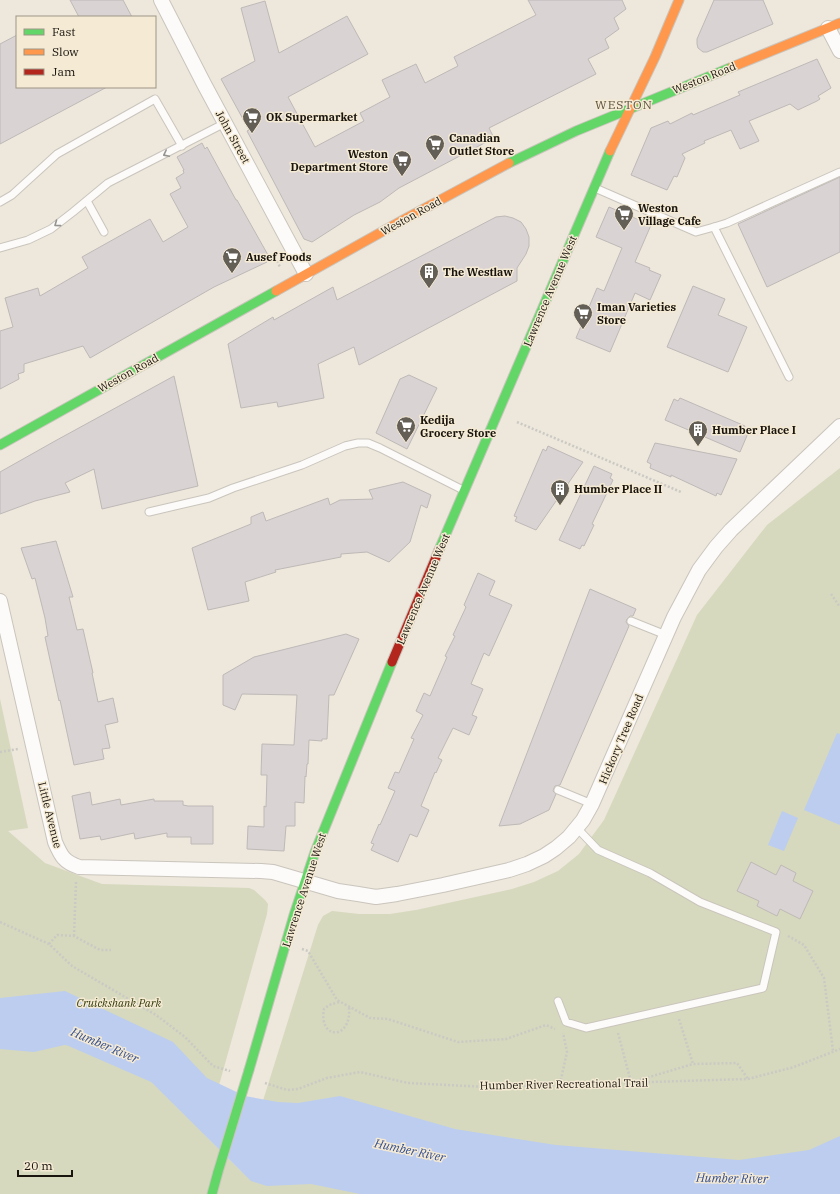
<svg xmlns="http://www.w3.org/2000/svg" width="840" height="1194" font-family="'IBM Plex Serif',serif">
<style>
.green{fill:#d6d9bd}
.water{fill:#bccdf0}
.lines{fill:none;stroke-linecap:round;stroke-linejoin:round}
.river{stroke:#bccdf0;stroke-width:33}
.building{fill:#d9d3d3;stroke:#beb9b7}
.lane-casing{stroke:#cac5bc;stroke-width:9}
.street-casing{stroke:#cac5bc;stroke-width:16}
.fast-casing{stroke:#cac5bc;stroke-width:11}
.slow-casing{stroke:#cac5bc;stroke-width:11}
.jam-casing{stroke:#cac5bc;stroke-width:11}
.path{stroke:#cbc9c4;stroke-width:2.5;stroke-dasharray:2 2;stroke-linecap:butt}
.lane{stroke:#fcfbfa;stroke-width:7}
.street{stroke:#fcfbfa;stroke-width:14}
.fast{stroke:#63d668;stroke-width:9}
.slow{stroke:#ff974d;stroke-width:9}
.jam{stroke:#b3261e;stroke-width:9}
.fast-bridge-casing{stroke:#cac5bc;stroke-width:11;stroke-linecap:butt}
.fast-bridge{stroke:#63d668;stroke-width:9}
.oneway{stroke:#969490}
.labels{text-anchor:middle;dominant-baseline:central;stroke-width:3;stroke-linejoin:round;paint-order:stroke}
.street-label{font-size:11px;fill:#19150e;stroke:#f5ead4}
.poi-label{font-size:11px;font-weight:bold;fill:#19150e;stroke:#f5ead4;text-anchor:start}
.park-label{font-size:11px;font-style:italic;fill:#323b0b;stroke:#f5ead4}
.neighbourhood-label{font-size:12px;letter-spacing:1px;fill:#5d5441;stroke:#f5ead4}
.water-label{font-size:12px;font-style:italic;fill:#314d8f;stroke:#f5ead4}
</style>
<rect width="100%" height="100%" fill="#ede7dc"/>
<polygon class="green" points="840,468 840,1194 0,1194 0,699 28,828 8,831 45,863 102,884 249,888 254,890 265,900 268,904 267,914 205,1135 241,1171 318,925 323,916 332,911 359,914 390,914 416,910 512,889 534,882 558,871 579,854 604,820 697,615 767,525"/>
<g class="water">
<polygon points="837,733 840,734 840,825 804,810"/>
<polygon points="782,811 798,818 784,851 768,845"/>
<polygon points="65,991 173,1042 207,1078 245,1096 278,1102 298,1103 340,1096 455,1129 556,1145 739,1160 809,1150 840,1136 840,1194 360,1194 311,1184 267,1186 251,1181 111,1042 95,1038 34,1052 0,1049 0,998"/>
</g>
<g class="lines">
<polyline class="river" points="0,1017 11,1015 73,1030 160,1068"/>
</g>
<g class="building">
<polygon points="70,0 123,0 132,17 79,17"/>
<polygon points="528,0 622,0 626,9 614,18 619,29 605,39 609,48 588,59 596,74 489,128 494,138 399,188 380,202 354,215 312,242 304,239 247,131 249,130 221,79 255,61 241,8 265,1 279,53 347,16 368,54 288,97 315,147 364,121 360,113 390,97 382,80 416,64 425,83 458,66 454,57 536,15"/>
<polygon points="714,0 763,0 773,24 707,52 703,52 698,48 697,44 697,39"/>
<polygon points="17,35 17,87 107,87 0,144 0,44"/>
<polygon points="817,59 831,88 818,96 820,99 817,101 798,110 790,104 749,121 759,141 740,149 731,130 704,141 705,143 682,154 685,158 677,177 674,176 667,190 631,175 651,128 668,121 670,124 692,113 693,115 740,95 738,92"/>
<polygon points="202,143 205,149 207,147 236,200 237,200 268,255 267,262 214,287 90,358 83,346 24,364 24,372 18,374 19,379 0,389 0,331 13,327 5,298 38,288 40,296 88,268 82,257 150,219 163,242 188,227 170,194 181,188 176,178 184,173 183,170 184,170 177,157"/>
<polygon points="840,177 840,252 767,287 738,224"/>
<polygon points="609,207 651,225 635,262 650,268 649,270 661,275 650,300 635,293 610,352 576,338 597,288 604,291 622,248 596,237"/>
<polygon points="505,216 513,218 521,222 526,229 529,237 529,246 526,254 517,268 517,281 359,365 354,347 318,364 324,398 278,407 277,402 241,408 228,344 273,317 274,320 333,287 337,300 496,217"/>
<polygon points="693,286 725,299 718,315 747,327 728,372 667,347"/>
<polygon points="409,375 437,388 407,449 376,433 400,379"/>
<polygon points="174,376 198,486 102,509 94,469 65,483 70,492 35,501 0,514 0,472 55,441"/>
<polygon points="680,398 745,426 744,429 749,431 740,452 665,420 674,399 678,401"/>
<polygon points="655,443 737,459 721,495 717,493 716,496 671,475 671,477 650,468 651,464 647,462"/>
<polygon points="548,446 583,462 536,530 515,521 517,517 514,516 543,449 546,451"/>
<polygon points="594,466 612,474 610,478 613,480 592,524 594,525 584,546 582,545 580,549 559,540"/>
<polygon points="403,482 431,495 427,508 421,505 410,542 389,562 367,552 341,554 341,557 275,570 276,572 245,582 249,601 208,610 192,548 251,524 251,517 263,512 266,521 328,498 330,505 340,500 373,499 369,490"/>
<polygon points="56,541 73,597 69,597 77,630 83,629 93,673 92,673 98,702 113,698 118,722 105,725 110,748 102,749 104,759 74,765 60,700 59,701 45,637 48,636 45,618 35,578 32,579 21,548"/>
<polygon points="478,573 495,581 489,595 512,605 489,656 484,653 471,684 483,689 472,715 477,717 469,735 453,728 438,758 442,760 436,773 435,772 421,806 429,810 417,837 410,834 398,862 371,850 374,844 371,843 379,824 380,825 395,791 388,788 395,772 399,773 414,739 411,738 423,715 416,711 424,693 430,696 447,657 445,656 455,636 453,635 466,607 464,605"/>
<polygon points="590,589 636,609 633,616 630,616 627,619 626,622 629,626 560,785 555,786 554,788 553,791 556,794 549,810 520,824 499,826"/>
<polygon points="346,634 359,639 334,695 329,695 327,739 322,739 322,741 309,740 308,764 307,764 306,777 305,776 304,803 295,802 295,826 286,826 284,851 247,849 248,826 264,827 264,806 266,807 267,775 261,775 262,744 294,745 297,695 242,694 235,710 223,705 223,675 254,657"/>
<polygon points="90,792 92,805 120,799 121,805 154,799 154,801 183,801 183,805 188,806 213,806 213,844 191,844 191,837 167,837 167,833 135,839 134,833 101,840 100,836 80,839 72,796"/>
<polygon points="751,862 776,875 781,865 796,873 793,881 813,891 800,919 780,909 777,916 757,906 759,901 737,891"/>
</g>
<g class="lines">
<g class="lane-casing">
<g id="lane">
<polyline points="595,188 696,232 714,227"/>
<polyline points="87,201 104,232"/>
<polyline points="0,202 12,195 57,154 155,99 182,146"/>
<polyline points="0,248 28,240 51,229 73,212 108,183 225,123"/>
<polyline points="789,377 714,227 727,223 840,172"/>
<polyline points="149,512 209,498 233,488 302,465 345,446 358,443 368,443 380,448 463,490"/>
<polyline points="631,621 666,635"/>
<polyline points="558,790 592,804"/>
<polyline points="558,1001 566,1022 586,1028 763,988 776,932 700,902 650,873 598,850 577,828"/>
</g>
</g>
<g class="street-casing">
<g id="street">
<polyline points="161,0 204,84 306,274"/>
<polyline points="828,28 840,51"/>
<path d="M0,601L55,842C61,856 64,862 79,867L261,871L273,872L338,891L358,894L376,897L397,894L443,885L509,870L527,864L544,856L556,848L569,837L583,820L592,804L674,617L699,570L716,547L731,530L840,426"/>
</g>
</g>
<g class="fast-casing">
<g id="fast">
<polyline points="509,163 576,131 732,67"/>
<polyline points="0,445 276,291"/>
<polyline points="439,550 610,151"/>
<polyline points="249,1070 294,915 315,852 392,662"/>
<polyline points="212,1194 218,1172"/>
</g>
</g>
<g class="slow-casing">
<g id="slow">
<polyline points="732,67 840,23"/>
<polyline points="610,151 655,57 679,0"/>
<polyline points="276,291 403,220 509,163"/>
</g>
</g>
<g class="jam-casing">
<polyline id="jam" points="392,662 439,550"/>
</g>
<g class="path">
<polyline points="277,261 280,267"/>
<polyline points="517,422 681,492"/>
<polyline points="831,594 840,607"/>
<polyline points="0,752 18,749"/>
<polyline points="0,922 49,944 72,966 156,1015 185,1037 213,1066 230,1071"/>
<polyline points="74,936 76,882"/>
<polyline points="788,936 804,945 824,978 833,1051"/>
<polyline points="49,944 57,935 74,936 100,950 111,950"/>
<polyline points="302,949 308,951 337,1000 370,1018 388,1019 458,1042 506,1039 546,1025 555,1029"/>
<path d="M339,1002L329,1005L324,1009C318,1040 352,1041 349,1007"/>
<polyline points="679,1019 693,1064"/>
<polyline points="618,1033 631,1082"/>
<polyline points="636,1081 693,1064 737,1063 748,1079"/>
<polyline points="265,1083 287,1090 298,1089 327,1078 360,1072 408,1083 487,1087 748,1079 794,1067 840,1049"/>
<polyline points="560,1084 567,1052 563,1033"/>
</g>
<use href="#lane" class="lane"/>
<use href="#street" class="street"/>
<use href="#fast" class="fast"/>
<use href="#slow" class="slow"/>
<use href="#jam" class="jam"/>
<g class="fast-bridge-casing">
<polyline id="fast-bridge" points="218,1172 249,1070"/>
</g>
<use href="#fast-bridge" class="fast-bridge"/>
</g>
<defs><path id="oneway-chevron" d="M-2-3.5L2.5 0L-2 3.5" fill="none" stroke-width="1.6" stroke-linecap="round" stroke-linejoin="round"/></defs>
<g class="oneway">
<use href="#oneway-chevron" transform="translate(166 154) rotate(153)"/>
<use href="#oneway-chevron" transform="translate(57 224) rotate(144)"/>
</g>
<defs>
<g id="supermarket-pin" transform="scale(1)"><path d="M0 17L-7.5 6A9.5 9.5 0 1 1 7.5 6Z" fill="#635e56" stroke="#f5ead4"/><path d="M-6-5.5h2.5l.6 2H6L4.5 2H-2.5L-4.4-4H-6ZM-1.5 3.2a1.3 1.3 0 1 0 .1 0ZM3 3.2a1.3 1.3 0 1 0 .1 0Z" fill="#fff"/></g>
<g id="building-pin" transform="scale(1)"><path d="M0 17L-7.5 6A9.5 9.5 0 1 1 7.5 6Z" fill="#635e56" stroke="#f5ead4"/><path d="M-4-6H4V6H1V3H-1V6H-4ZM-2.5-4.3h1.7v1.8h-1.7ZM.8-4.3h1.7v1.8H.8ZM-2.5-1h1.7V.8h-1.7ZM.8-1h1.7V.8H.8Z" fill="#fff"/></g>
</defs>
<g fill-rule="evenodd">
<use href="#supermarket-pin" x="252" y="117"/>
<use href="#supermarket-pin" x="435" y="144"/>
<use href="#supermarket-pin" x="402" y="160"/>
<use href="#supermarket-pin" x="624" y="214"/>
<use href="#supermarket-pin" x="232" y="257"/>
<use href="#building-pin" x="429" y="272"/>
<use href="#supermarket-pin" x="583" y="313"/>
<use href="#supermarket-pin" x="406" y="426"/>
<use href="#building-pin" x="698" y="430"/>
<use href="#building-pin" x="560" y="489"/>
</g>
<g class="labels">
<g class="street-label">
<text transform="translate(704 78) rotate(-22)">Weston Road</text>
<text transform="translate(233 137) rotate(61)">John Street</text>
<text transform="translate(411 216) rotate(-29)">Weston Road</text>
<text transform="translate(550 291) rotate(-67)">Lawrence Avenue West</text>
<text transform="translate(128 373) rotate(-29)">Weston Road</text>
<text transform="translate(423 589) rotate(-67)">Lawrence Avenue West</text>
<text transform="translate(621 739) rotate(-67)">Hickory Tree Road</text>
<text transform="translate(50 815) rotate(76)">Little Avenue</text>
<text transform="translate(304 890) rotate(-72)">Lawrence Avenue West</text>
<text transform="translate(564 1084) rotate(-1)">Humber River Recreational Trail</text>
</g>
<g class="poi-label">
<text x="266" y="117">OK Supermarket</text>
<text x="449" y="138">Canadian<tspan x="449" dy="13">Outlet Store</tspan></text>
<text x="388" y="154" text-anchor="end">Weston<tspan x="388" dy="13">Department Store</tspan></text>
<text x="638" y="208">Weston<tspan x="638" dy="13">Village Cafe</tspan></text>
<text x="246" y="257">Ausef Foods</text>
<text x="443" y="272">The Westlaw</text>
<text x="597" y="307">Iman Varieties<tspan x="597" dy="13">Store</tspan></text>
<text x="420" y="420">Kedija<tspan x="420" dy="13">Grocery Store</tspan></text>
<text x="712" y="430">Humber Place I</text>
<text x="574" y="489">Humber Place II</text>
</g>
<g class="park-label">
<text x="119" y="1003">Cruickshank Park</text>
</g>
<g class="neighbourhood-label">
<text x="624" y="104">WESTON</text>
</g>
<g class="water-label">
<text transform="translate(105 1045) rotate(23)">Humber River</text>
<text transform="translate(410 1150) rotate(12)">Humber River</text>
<text transform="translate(732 1178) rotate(1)">Humber River</text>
</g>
</g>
<rect x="16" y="16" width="140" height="72" fill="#f5ead4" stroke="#9d9585"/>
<rect x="24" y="29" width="20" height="6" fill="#63d668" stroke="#9d9585"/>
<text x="52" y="36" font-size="12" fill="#19150e">Fast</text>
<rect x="24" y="49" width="20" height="6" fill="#ff974d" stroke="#9d9585"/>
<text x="52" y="56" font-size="12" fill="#19150e">Slow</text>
<rect x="24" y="69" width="20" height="6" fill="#b3261e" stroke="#9d9585"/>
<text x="52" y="76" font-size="12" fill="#19150e">Jam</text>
<path d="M18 1170v6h54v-6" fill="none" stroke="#19150e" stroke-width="2"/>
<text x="24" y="1170" font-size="12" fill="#19150e" stroke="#f5ead4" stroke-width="3" paint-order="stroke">20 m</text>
</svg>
